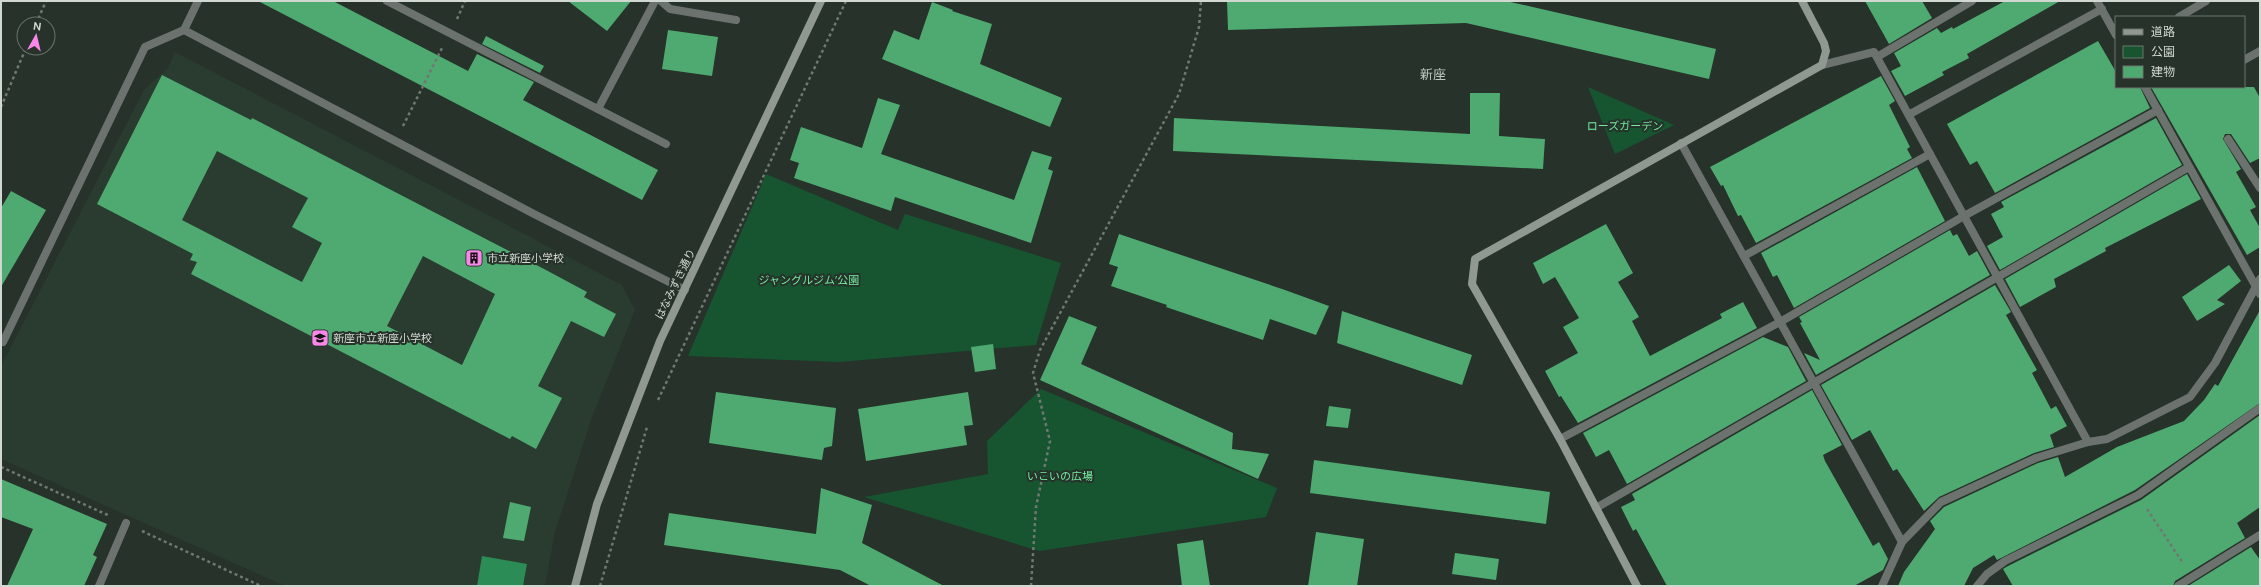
<svg xmlns="http://www.w3.org/2000/svg" width="2261" height="587" font-family="'DM Sans','Noto Sans JP',sans-serif">
<style>
.built{fill:#2a3c30}
.green{fill:#175531}
.water{fill:#2c8c55}
.building{fill:#4eaa70;fill-rule:evenodd}
.lines{fill:none;stroke-linecap:round;stroke-linejoin:round}
.path{stroke:#6f7972;stroke-width:2.5;stroke-dasharray:3 3;stroke-linecap:butt}
.lane{stroke:#6c726e;stroke-width:8}
.street{stroke:#6c726e;stroke-width:8}
.secondary{stroke:#8f9891;stroke-width:8}
.labels{text-anchor:middle;dominant-baseline:central;stroke-width:4;stroke-linejoin:round;paint-order:stroke}
.park-label{font-size:11px;fill:#73eca0;stroke:#26322a}
.poi-label{font-size:11px;fill:#d1d8d2;stroke:#26322a;text-anchor:start}
.street-label{font-size:11px;fill:#d1d8d2;stroke:#26322a}
.quarter-label{font-size:13px;fill:#bac8be;stroke:#26322a}
</style>
<rect width="100%" height="100%" fill="#26322a"/>
<polygon class="built" points="175,52 622,285 635,310 592,417 555,532 545,586 285,586 1,459 1,366 144,90 168,68"/>
<g class="green">
<polygon points="1588,87 1674,125 1615,154"/>
<polygon points="766,174 898,230 905,214 1061,263 1036,345 839,362 688,356"/>
<polygon points="1041,389 1277,488 1266,517 1039,551 864,497 988,474 987,441"/>
</g>
<polygon class="water" points="482,556 527,564 523,586 477,586"/>
<g class="building">
<polygon points="258,1 333,1 468,71 477,54 534,82 523,100 658,170 642,200"/>
<polygon points="568,1 631,1 607,31"/>
<polygon points="1227,1 1506,1 1716,49 1709,79 1466,23 1228,30"/>
<polygon points="1865,1 1922,1 1932,18 1889,44"/>
<polygon points="2005,1 2060,1 1967,54 1969,58 1942,72 1944,75 1905,96 1891,71 1901,66 1894,53 1937,28 1941,33 1952,27 1953,29"/>
<polygon points="932,2 953,10 952,11 992,24 980,64 1062,98 1050,127 882,59 894,30 919,40"/>
<polygon points="668,30 718,37 712,76 662,69"/>
<polygon points="486,36 544,66 540,73 482,44"/>
<polygon points="2098,41 2116,72 2116,87 2140,87 2150,108 1995,193 1977,161 1970,165 1947,124"/>
<path d="M162,75L251,120L252,118L546,270L587,292L584,297L616,314L604,337L571,321L538,386L562,398L536,449L512,436L510,439L191,274L197,262L190,260L193,254L97,204ZM217,151L308,198L292,227L322,243L302,282L182,220ZM423,256L495,294L462,365L387,326Z"/>
<polygon points="1881,76 1895,101 1889,105 1910,147 1907,149 1912,158 1756,243 1741,215 1738,216 1723,185 1721,186 1710,167"/>
<polygon points="2151,87 2254,87 2260,98 2260,158 2250,163 2231,134 2225,134 2223,139 2241,169 2236,172 2256,207 2250,210 2260,228 2260,247 2247,255"/>
<polygon points="1470,93 1500,93 1499,136 1545,139 1543,169 1173,151 1174,118 1470,134"/>
<polygon points="878,98 900,105 881,154 1014,200 1032,151 1052,157 1048,169 1053,171 1031,243 895,197 891,211 794,178 799,163 790,160 801,127 862,148"/>
<polygon points="2156,118 2182,165 2000,270 1987,246 2003,237 1991,214 2004,207 2001,202"/>
<polygon points="1917,167 1945,221 1794,308 1777,275 1773,277 1761,253"/>
<polygon points="2187,174 2201,199 2105,248 2106,251 2054,279 2056,287 2020,307 2005,279"/>
<polygon points="11,191 46,210 1,287 1,208"/>
<polygon points="1606,224 1633,273 1618,282 1639,317 1632,321 1650,356 1722,318 1720,314 1743,302 1757,328 1578,423 1561,396 1559,397 1545,371 1578,353 1563,327 1579,318 1555,277 1543,284 1533,263"/>
<polygon points="1950,230 1953,236 1957,234 1969,256 1977,251 1990,275 1816,375 1804,353 1820,360 1800,323 1802,322 1799,317"/>
<polygon points="1119,234 1285,290 1329,306 1316,335 1270,319 1263,340 1166,307 1167,305 1111,286 1118,267 1109,264"/>
<polygon points="2229,265 2241,281 2217,300 2225,304 2197,321 2182,297"/>
<polygon points="1995,285 2011,312 2006,315 2037,370 2032,373 2051,409 2056,406 2067,426 2050,435 2054,447 2034,453 1939,497 1924,511 1897,469 1893,471 1870,430 1852,440 1821,385"/>
<polygon points="2260,310 2260,403 2135,490 1997,560 1994,555 1973,568 1964,586 1898,586 1904,572 1935,529 1930,521 1944,507 2038,463 2058,457 2065,477 2117,447 2184,421 2204,400 2215,384 2218,386"/>
<polygon points="1342,311 1472,355 1462,385 1337,343"/>
<polygon points="1069,316 1097,327 1081,364 1233,433 1232,449 1269,454 1258,479 1040,380"/>
<polygon points="1763,337 1788,347 1806,381 1627,484 1609,450 1596,457 1583,433"/>
<polygon points="993,344 996,369 975,372 971,347"/>
<polygon points="1812,390 1842,445 1823,455 1825,461 1873,546 1879,542 1888,559 1883,570 1854,586 1667,586 1636,529 1633,531 1621,507 1635,500 1632,494"/>
<polygon points="716,392 836,408 832,446 824,448 822,460 709,443"/>
<polygon points="968,392 973,425 964,426 967,445 866,461 858,409"/>
<polygon points="1329,406 1351,409 1348,428 1326,426"/>
<polygon points="2260,415 2260,507 2237,523 2245,538 2175,581 2173,586 2013,586 2003,569 2008,566 2141,500"/>
<polygon points="1314,460 1550,492 1546,524 1310,493"/>
<polygon points="1,479 107,524 93,555 97,557 84,586 7,586 33,529 1,517"/>
<polygon points="821,488 872,505 862,543 944,586 871,586 840,570 664,545 669,513 816,534"/>
<polygon points="510,502 531,507 524,541 503,538"/>
<polygon points="1316,532 1364,539 1357,586 1308,586"/>
<polygon points="1203,540 1210,586 1182,586 1177,544"/>
<polygon points="2251,547 2260,560 2260,586 2188,586"/>
<polygon points="1455,553 1499,559 1496,580 1452,574"/>
</g>
<g class="lines">
<g class="path">
<polyline points="457,19 465,1"/>
<polyline points="36,24 46,1"/>
<polyline points="1,107 26,48"/>
<polyline points="403,126 442,48"/>
<polyline points="658,400 846,1"/>
<polyline points="1,467 110,516"/>
<polyline points="2147,509 2183,563"/>
<polyline points="142,531 261,586"/>
<polyline points="600,586 647,427"/>
<polyline points="1031,586 1036,507 1050,441 1033,373 1040,350 1179,94 1199,27 1201,1"/>
</g>
<g class="lane">
<polyline points="387,1 666,144"/>
<polyline points="661,1 670,9 736,20"/>
<polyline points="1877,57 1972,1"/>
<polyline points="2244,60 2260,51"/>
<polyline points="598,109 655,1"/>
<polyline points="2228,139 2260,188"/>
<polyline points="1744,256 1930,154"/>
<polyline points="3,342 145,47 184,30"/>
<polyline points="1560,439 1780,322 1964,216 2158,110"/>
<polyline points="1596,508 2189,167"/>
<polyline points="99,586 126,523"/>
</g>
<g class="street">
<polyline points="198,1 184,30 534,214 685,290"/>
<polyline points="2097,1 2116,35"/>
<polyline points="2179,17 2206,1"/>
<polyline points="1822,65 1874,52 2088,442"/>
<polyline points="2145,87 2260,294"/>
<polyline points="1910,114 2102,9"/>
<polyline points="1681,143 1902,542"/>
<polyline points="1882,586 1902,542 1941,502 2036,458 2088,442 2107,439 2190,397 2215,363 2260,279"/>
<polyline points="1977,586 1987,574 2005,561 2138,495 2260,408"/>
<polyline points="2178,586 2260,535"/>
</g>
<g class="secondary">
<polyline points="575,586 597,504 660,341 821,1"/>
<polyline points="1637,586 1560,439 1472,284 1475,259 1822,65 1826,51 1824,43 1802,1"/>
</g>
</g>
<defs>
<g id="building-square" transform="scale(0.9)"><rect x="-9" y="-9" width="18" height="18" rx="4" fill="#fa87e7" stroke="#26322a"/><path d="M-4-6H4V6H1V3H-1V6H-4ZM-2.5-4.3h1.7v1.8h-1.7ZM.8-4.3h1.7v1.8H.8ZM-2.5-1h1.7V.8h-1.7ZM.8-1h1.7V.8H.8Z" fill="#111"/></g>
<g id="school-square" transform="scale(0.9)"><rect x="-9" y="-9" width="18" height="18" rx="4" fill="#fa87e7" stroke="#26322a"/><path d="M0-5L7-2L0 1L-7-2ZM-4 1L0 2.5L4 1V4Q0 6-4 4Z" fill="#111"/></g>
</defs>
<g fill-rule="evenodd">
<use href="#building-square" x="474" y="258"/>
<use href="#school-square" x="320" y="338"/>
</g>
<g class="labels">
<g class="park-label">
<text x="1625" y="126">ローズガーデン</text>
<text x="809" y="280">ジャングルジム’公園</text>
<text x="1060" y="476">いこいの広場</text>
</g>
<g class="poi-label">
<text x="487" y="258">市立新座小学校</text>
<text x="333" y="338">新座市立新座小学校</text>
</g>
<g class="street-label">
<text transform="translate(675 284) rotate(-64)">はなみずき通り</text>
</g>
<g class="quarter-label">
<text x="1433" y="74">新座</text>
</g>
</g>
<rect width="2261" height="587" fill="none" stroke="#d1d8d2" stroke-width="4"/>
<rect x="2115" y="16" width="130" height="72" fill="#26322a" stroke="#6a746d"/>
<rect x="2123" y="29" width="20" height="6" fill="#8f9891" stroke="#6a746d"/>
<text x="2151" y="36" font-size="12" fill="#d1d8d2">道路</text>
<rect x="2123" y="46" width="20" height="12" fill="#175531" stroke="#6a746d"/>
<text x="2151" y="56" font-size="12" fill="#d1d8d2">公園</text>
<rect x="2123" y="66" width="20" height="12" fill="#4eaa70" stroke="#6a746d"/>
<text x="2151" y="76" font-size="12" fill="#d1d8d2">建物</text>
<g transform="translate(36 36) rotate(8)"><circle r="19" fill="#26322a" stroke="#6a746d"/>
<path d="M0-3L7 15L0 10L-7 15Z" fill="#fa87e7"/>
<text y="-6" font-size="11" font-weight="bold" text-anchor="middle" fill="#d1d8d2">N</text>
</g>
</svg>
